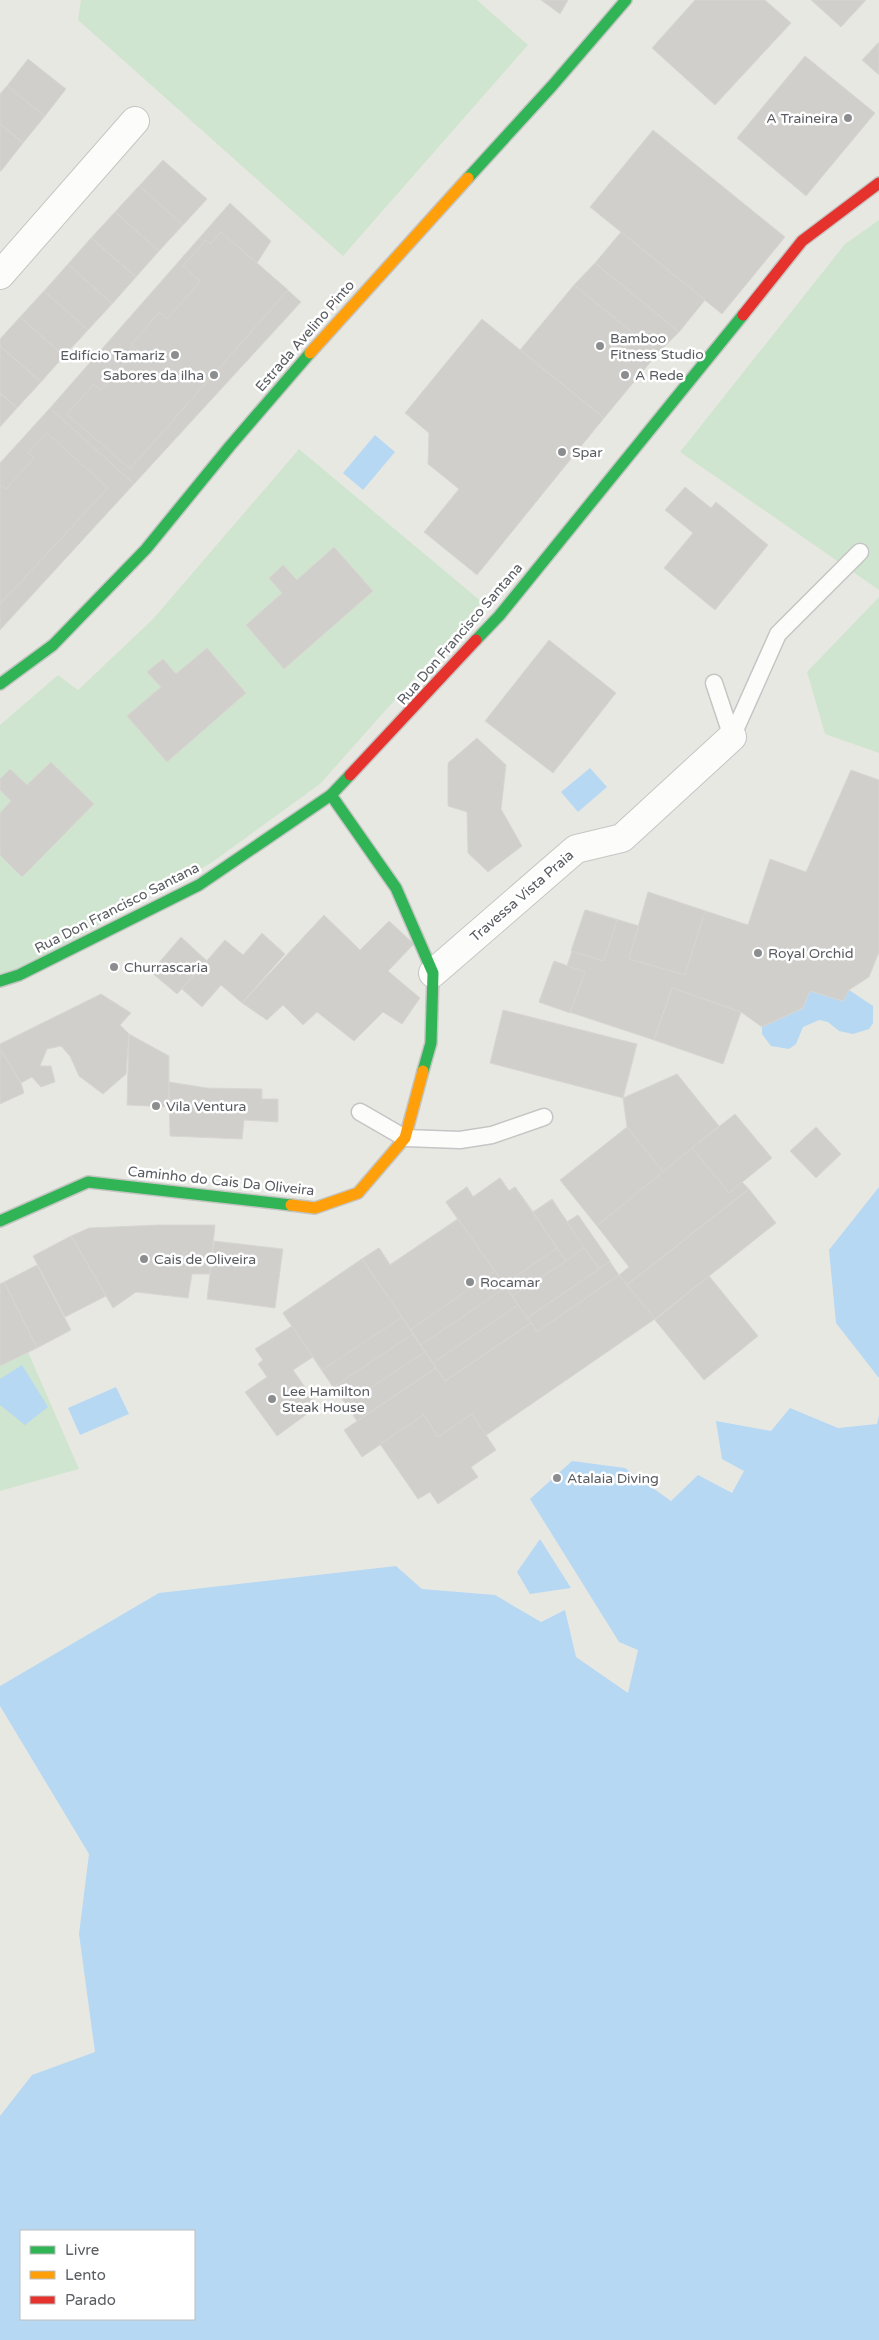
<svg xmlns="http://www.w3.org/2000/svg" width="879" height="2340" font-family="'Varela Round',sans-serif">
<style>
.green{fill:#d0e5cf}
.water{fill:#b6d8f3;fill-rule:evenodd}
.building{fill:#d0cfcc;stroke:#d8d6d2}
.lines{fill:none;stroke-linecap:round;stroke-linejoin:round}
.lane-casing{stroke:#c5c5c5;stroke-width:19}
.street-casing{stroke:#c5c5c5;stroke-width:30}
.fast-casing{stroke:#c4c5c3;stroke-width:14}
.slow-casing{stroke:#c4c5c3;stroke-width:14}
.jam-casing{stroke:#c4c5c3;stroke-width:14}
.lane{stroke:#fcfcfb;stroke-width:16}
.street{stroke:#fcfcfb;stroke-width:28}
.fast{stroke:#30b455;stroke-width:11}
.slow{stroke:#ff9f0a;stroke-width:11}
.jam{stroke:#e5322d;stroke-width:11}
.poi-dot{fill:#8b8d8e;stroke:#fff;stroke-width:2}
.labels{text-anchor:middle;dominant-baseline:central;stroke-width:5;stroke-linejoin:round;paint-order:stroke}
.poi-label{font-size:14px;fill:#595c60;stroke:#fff;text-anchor:start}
.street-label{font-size:14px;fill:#595c60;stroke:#fff}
</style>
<rect width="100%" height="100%" fill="#e8e8e3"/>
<g class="green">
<polygon points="81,0 477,0 528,45 343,256 78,20"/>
<polygon points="879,220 879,590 680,452 845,244"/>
<polygon points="299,449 482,602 320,784 211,863 9,975 0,977 0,725 58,675 78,690 153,619"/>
<polygon points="879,597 879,753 825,734 807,672"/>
<polygon points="28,1352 79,1469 0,1491 0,1366"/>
</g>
<g class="water">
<polygon points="375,435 395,452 363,490 343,473"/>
<polygon points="590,768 607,787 578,812 561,792"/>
<polygon points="849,990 873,1006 873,1023 869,1029 853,1034 839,1031 828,1022 819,1020 803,1027 796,1044 789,1049 771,1046 762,1034 762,1027 803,1008 810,991 843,1001"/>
<polygon points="879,1187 879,1378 836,1323 829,1250"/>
<polygon points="22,1365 48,1407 25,1425 0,1405 0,1379"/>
<polygon points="116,1387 129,1414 80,1435 68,1408"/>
<path d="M790,1408L838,1428L877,1424L879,1415V2340H0V2116L32,2075L95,2052L79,1934L89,1854L0,1706V1686L159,1593L396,1566L422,1589L495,1595L541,1622L565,1610L576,1657L628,1693L638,1650L619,1642L530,1499L572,1461L625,1468L671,1501L698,1475L732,1493L744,1471L722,1459L716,1421L771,1431ZM21,2231H194V2319H21Z"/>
<polygon points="540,1539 571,1588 530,1594 517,1572"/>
</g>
<g class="building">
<polygon points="541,0 568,0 560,14"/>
<polygon points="695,0 765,0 791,23 715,105 652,48"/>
<polygon points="811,0 866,0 841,27"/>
<polygon points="879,42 879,75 862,60"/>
<polygon points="805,56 875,113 806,196 737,138"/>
<polygon points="28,59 66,89 45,116 7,86"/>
<polygon points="7,86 45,116 23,143 0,124 0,94"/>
<polygon points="0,124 23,143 1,171 0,171"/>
<polygon points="653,130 785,237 722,314 590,207"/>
<polygon points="163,160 207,199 183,225 139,186"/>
<polygon points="139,186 183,225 159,251 115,212"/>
<polygon points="230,203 271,241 257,263 301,302 134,484 50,408"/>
<polygon points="115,212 159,251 136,277 91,238"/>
<polygon points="221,232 288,290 130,469 67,414 94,384 101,390 137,350 131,345 159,312 167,319 200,281 183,266 206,240 211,244"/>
<polygon points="621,232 705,300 679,332 595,263"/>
<polygon points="91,238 136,277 112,304 68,264"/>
<polygon points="595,263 679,332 658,353 574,285"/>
<polygon points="68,264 112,304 88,330 44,291"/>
<polygon points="574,285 658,353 604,418 520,350"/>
<polygon points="44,291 88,330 64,356 20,317"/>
<polygon points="20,317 64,356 41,382 0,346 0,339"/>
<polygon points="482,319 604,418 477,575 424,532 459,489 428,464 429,433 405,413"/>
<polygon points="0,346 41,382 17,408 0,393"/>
<polygon points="0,393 17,408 0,427"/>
<polygon points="50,408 134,484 0,630 0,463"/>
<polygon points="47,433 108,488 0,604 0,485 6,489 34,458 28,453"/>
<polygon points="685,487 711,508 716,502 768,545 715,610 664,568 693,533 665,510"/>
<polygon points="334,547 373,591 284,669 246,625 282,593 269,578 283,565 297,580"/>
<polygon points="549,640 616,693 553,773 485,721"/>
<polygon points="207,648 246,693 167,762 127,716 161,687 147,672 163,659 176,674"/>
<polygon points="477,738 506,765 501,809 522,846 488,872 468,853 467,812 448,806 448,763"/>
<polygon points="51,762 94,804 22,877 0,855 0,813 11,801 0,790 0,779 10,769 27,785"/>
<polygon points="851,770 879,780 879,952 869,977 849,990 843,1001 810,991 803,1008 762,1027 741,1012 672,988 654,1040 539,1002 554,962 567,966 586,910 639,926 648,892 748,925 770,859 806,872"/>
<polygon points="648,892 705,911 685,975 629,959"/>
<polygon points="585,910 617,920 604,961 571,951"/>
<polygon points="324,915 360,950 389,921 414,944 388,971 420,998 402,1024 383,1012 354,1041 317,1012 303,1025 283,1005 267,1020 242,1003"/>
<polygon points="262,933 285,954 242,1003 221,985 202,1007 182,989 225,940 243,955"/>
<polygon points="181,937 207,961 177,994 151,972"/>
<polygon points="554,961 585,972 570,1013 539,1002"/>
<polygon points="672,988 741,1012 723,1064 654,1040"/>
<polygon points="101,994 131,1013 120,1025 129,1034 126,1074 103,1094 79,1076 70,1056 61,1046 47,1049 40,1066 51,1066 55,1082 41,1087 32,1077 21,1083 0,1049 0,1044"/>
<polygon points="503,1010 637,1044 623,1098 490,1063"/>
<polygon points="129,1034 169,1056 169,1107 127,1105"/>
<polygon points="0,1049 21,1083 24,1093 0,1104"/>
<polygon points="677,1074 719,1126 663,1172 627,1127 623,1098"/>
<polygon points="169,1082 207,1088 262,1089 262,1099 278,1099 278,1122 244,1120 242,1139 170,1136"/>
<polygon points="735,1114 772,1158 729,1193 692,1148"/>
<polygon points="627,1127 663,1172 597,1226 560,1180"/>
<polygon points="816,1127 841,1154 816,1178 790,1151"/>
<polygon points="692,1148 729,1193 742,1182 749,1189 627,1285 619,1275 629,1267 597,1226"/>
<polygon points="500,1178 509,1191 515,1187 533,1212 552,1199 567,1222 578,1215 619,1275 537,1332 446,1202 467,1187 473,1197"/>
<polygon points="500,1178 509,1191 515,1187 533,1212 552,1200 599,1269 527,1318 446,1202 467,1187 473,1197"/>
<polygon points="500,1178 509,1191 515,1187 566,1261 512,1296 446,1202 467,1187 473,1197"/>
<polygon points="500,1178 509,1191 515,1187 557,1248 504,1284 446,1202 467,1187 473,1197"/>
<polygon points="749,1189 776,1223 655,1319 627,1285"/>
<polygon points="552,1200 585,1247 566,1261 533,1212"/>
<polygon points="578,1215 610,1261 599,1269 567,1222"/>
<polygon points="458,1219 531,1323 445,1381 362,1259 379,1248 390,1265"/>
<polygon points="458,1219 518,1305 433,1363 362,1259 379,1248 390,1265"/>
<polygon points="458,1219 506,1287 421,1345 362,1259 379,1248 390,1265"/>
<polygon points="458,1219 495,1271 410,1330 362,1259 379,1248 390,1265"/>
<polygon points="158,1225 215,1225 210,1274 192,1274 188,1298 136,1292 113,1308 71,1236 89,1228"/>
<polygon points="71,1236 106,1296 65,1317 33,1256"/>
<polygon points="214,1241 283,1249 275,1308 207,1299"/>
<polygon points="362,1259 436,1368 357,1421 283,1313"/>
<polygon points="362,1259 425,1352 346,1404 283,1313"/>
<polygon points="362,1259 413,1334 333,1387 283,1313"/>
<polygon points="362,1259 402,1317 322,1370 283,1313"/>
<polygon points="37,1265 71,1330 37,1348 4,1282"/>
<polygon points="619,1275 655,1319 485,1436 472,1414 438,1437 424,1415 362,1457 344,1430 436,1368 445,1381 531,1323 537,1332"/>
<polygon points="709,1276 758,1336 704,1380 655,1320"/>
<polygon points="4,1282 37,1348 0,1366 0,1284"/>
<polygon points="292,1326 313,1357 293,1370 318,1406 277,1436 245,1392 267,1377 258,1364 263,1360 255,1349"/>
<polygon points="472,1414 496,1450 471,1467 478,1477 438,1504 430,1492 418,1499 380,1444 424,1415 438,1437"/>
</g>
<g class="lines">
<g class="lane-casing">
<g id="lane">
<polyline points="714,683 732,737"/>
<polyline points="732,737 778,634 860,552"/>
<polyline points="360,1112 405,1138 460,1140 492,1135 544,1117"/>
</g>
</g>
<g class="street-casing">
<g id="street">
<polyline points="0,275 135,121"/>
<polyline points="433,973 576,849 622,838 732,737"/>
</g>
</g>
<g class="fast-casing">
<g id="fast">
<polyline points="468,178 552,86 626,0"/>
<polyline points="476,640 499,616 743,315"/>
<polyline points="0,684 53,645 146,549 230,446 310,353"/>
<polyline points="331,795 396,888 433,973 431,1043 423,1071"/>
<polyline points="0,981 19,975 199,885 331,795 350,775"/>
<polyline points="0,1221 88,1182 291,1205"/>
</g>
</g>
<g class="slow-casing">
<g id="slow">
<polyline points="310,353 468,178"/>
<polyline points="291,1205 315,1208 358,1193 405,1138 423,1071"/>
</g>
</g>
<g class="jam-casing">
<g id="jam">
<polyline points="743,315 802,241 879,183"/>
<polyline points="350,775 476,640"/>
</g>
</g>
<use href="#lane" class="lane"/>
<use href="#street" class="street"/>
<use href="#fast" class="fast"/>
<use href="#slow" class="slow"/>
<use href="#jam" class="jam"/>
</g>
<g class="poi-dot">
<circle cx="848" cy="118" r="5"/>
<circle cx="600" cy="346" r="5"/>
<circle cx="175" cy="355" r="5"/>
<circle cx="214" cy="375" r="5"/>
<circle cx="625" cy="375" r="5"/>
<circle cx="562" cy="452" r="5"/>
<circle cx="758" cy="953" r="5"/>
<circle cx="114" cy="967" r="5"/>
<circle cx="156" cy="1106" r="5"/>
<circle cx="144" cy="1259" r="5"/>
<circle cx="470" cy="1282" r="5"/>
<circle cx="272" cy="1399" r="5"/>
<circle cx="557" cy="1478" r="5"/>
</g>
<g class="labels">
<g class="poi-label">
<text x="838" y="118" text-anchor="end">A Traineira</text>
<text x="610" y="338">Bamboo<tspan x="610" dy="16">Fitness Studio</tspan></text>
<text x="165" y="355" text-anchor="end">Edifício Tamariz</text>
<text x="204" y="375" text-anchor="end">Sabores da ilha</text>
<text x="635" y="375">A Rede</text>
<text x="572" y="452">Spar</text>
<text x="768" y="953">Royal Orchid</text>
<text x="124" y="967">Churrascaria</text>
<text x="166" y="1106">Vila Ventura</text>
<text x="154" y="1259">Cais de Oliveira</text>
<text x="480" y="1282">Rocamar</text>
<text x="282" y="1391">Lee Hamilton<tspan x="282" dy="16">Steak House</tspan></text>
<text x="567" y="1478">Atalaia Diving</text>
</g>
<g class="street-label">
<text transform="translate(305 336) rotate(-49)">Estrada Avelino Pinto</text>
<text transform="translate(460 634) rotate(-49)">Rua Don Francisco Santana</text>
<text transform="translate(522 896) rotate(-41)">Travessa Vista Praia</text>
<text transform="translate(117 908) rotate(-27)">Rua Don Francisco Santana</text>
<text transform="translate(221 1181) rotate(6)">Caminho do Cais Da Oliveira</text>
</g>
</g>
<rect x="20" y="2230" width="175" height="90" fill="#ffffff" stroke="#bdbebf"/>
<rect x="30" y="2246" width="25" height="8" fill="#30b455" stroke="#bdbebf"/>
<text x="65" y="2255" font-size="15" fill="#595c60">Livre</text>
<rect x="30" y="2271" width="25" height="8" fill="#ff9f0a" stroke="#bdbebf"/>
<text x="65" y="2280" font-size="15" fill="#595c60">Lento</text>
<rect x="30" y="2296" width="25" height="8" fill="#e5322d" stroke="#bdbebf"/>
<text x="65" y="2305" font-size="15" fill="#595c60">Parado</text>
</svg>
